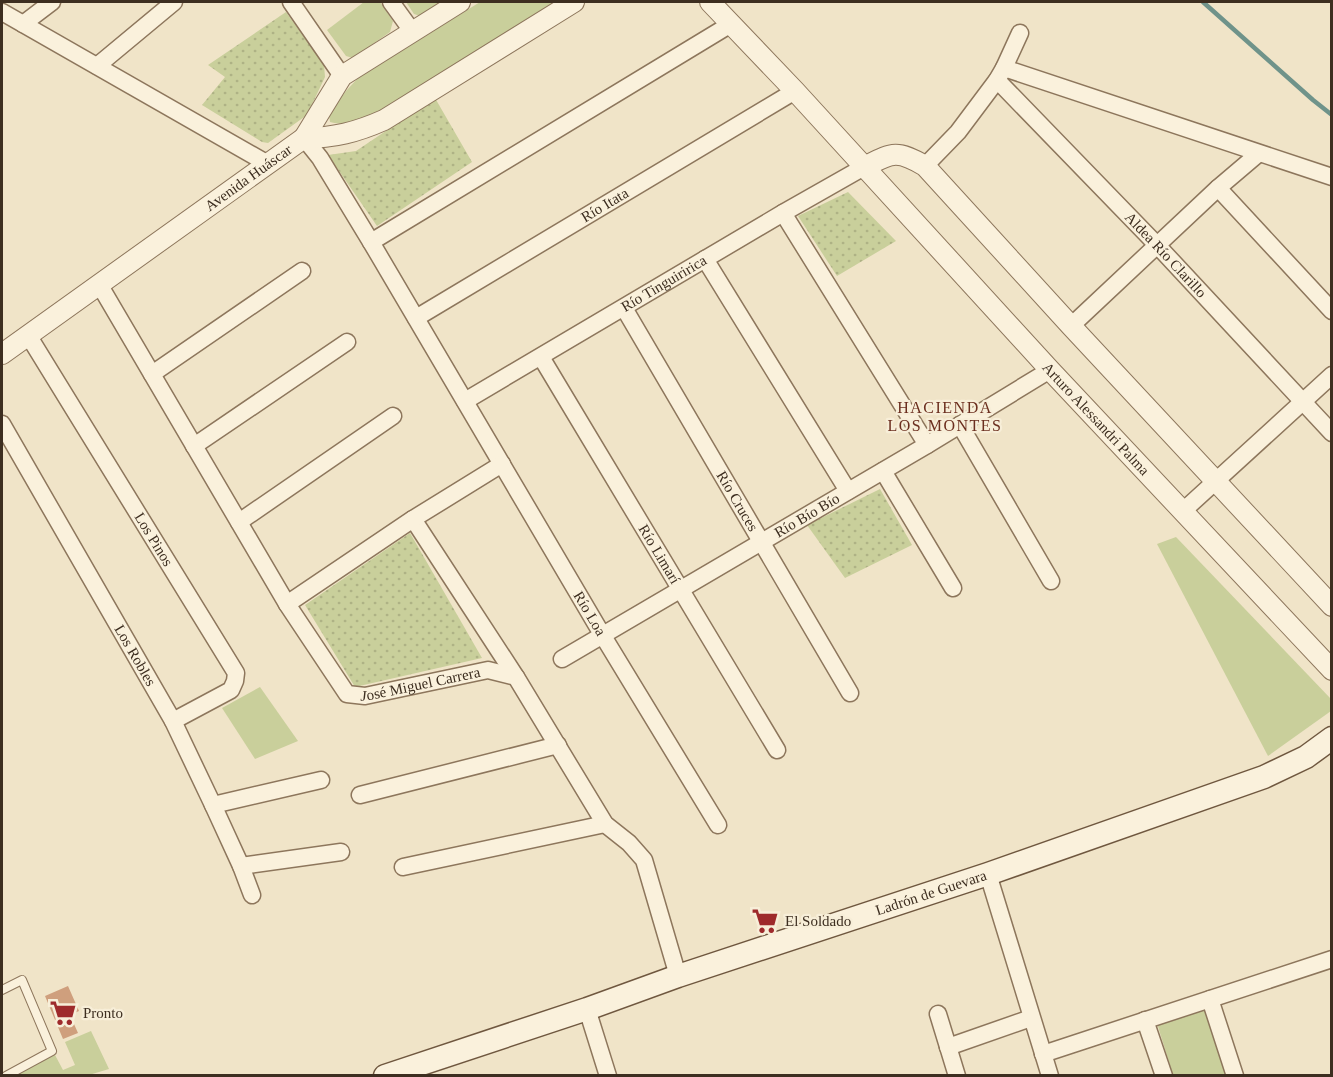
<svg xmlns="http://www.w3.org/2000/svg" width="1333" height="1077" font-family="'Times New Roman',serif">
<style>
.grass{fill:#c9cf9b}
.park{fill:url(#park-dots)}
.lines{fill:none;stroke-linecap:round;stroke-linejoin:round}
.stream{stroke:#6f938a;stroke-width:4.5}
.building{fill:#cf9f7d}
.service-casing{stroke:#8d765c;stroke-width:10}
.minor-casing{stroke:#8d765c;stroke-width:19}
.tertiary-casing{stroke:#8d765c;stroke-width:22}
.secondary-casing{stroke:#6f573f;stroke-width:25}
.service{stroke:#faf1dc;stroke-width:8}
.minor{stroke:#faf1dc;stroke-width:16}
.tertiary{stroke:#faf1dc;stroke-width:20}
.secondary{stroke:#faf1dc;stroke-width:22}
.labels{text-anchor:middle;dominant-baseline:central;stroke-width:4.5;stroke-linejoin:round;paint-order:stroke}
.street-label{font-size:15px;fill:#3d2e20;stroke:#f7eed8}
.poi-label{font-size:15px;fill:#3d2e20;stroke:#f7eed8;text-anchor:start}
.neighbourhood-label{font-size:16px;letter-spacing:1.5px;fill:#6b2e1e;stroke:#f7eed8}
</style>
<defs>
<pattern id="park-dots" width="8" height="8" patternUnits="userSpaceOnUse" patternTransform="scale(1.5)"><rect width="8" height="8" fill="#c9cf9b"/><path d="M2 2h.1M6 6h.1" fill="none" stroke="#aeb285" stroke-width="1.8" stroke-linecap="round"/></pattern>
</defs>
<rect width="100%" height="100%" fill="#f0e4c8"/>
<g class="grass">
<polygon points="364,2 380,2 393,21 390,32 353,58 346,56 327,30"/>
<polygon points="406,2 444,2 420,16 414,14"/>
<path d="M480,2H554L387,108C369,117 351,128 330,122L329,115L346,91L358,78Z"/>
<polygon points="1176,537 1331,699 1331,711 1268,756 1157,544"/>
<polygon points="260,687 298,741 255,759 222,708"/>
<polygon points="1208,1005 1229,1075 1173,1075 1156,1020"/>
<polygon points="91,1031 109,1069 89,1075 11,1076 13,1073 55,1055 63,1070 75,1065 65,1042"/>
</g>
<g class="park">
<polygon points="286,12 324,65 325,77 307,115 268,143 262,142 202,105 225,77 208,65"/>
<polygon points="435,98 472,162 377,226 328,155 356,151"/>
<polygon points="848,192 896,241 837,276 798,216"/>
<polygon points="880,489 912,545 845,578 807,525"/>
<polygon points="410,533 482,658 355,687 305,605"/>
</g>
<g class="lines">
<polyline class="stream" points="1203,2 1313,100 1332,115"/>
</g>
<polygon class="building" points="68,986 79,1011 70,1015 78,1033 63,1039 45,996"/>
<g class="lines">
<g class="service-casing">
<polyline id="service" points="2,990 22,980 52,1051 6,1076"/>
</g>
<g class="minor-casing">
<g id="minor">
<polyline points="291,2 342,76"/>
<polyline points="391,2 412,31"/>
<polyline points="2,12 268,164"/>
<polyline points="23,24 52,2"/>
<polyline points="97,66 174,2"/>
<polyline points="1004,68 1332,177"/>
<path id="s1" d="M997,80L1157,245L1332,433"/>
<path id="s2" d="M304,138L320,158L371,242L603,636L718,825"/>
<polyline points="925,166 958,132 997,80 1004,68 1020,33"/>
<polyline points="1218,188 1332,311"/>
<polyline points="783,213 927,445"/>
<polyline points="371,242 731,24"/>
<polyline points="705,259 848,491"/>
<path id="s3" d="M99,284L287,604L347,694L365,696L488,670L516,677L605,824L629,843L644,860L678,976"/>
<path id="s4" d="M624,308L850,693"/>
<path id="s5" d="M416,318L795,91"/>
<polyline points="1071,326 1218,188 1258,154"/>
<path id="s6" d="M28,335L236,673L235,681L231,690L173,721"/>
<path id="s7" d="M541,357L777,750"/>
<polyline points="152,374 302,271"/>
<path id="s8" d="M465,401L783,213L864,167"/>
<path id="s9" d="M2,424L173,721L213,805L241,866L252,895"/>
<polyline points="960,425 1051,581"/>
<polyline points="194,446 347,342"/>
<polyline points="883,471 953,588"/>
<polyline points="1183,511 1332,375"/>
<polyline points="413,519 516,677"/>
<polyline points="239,522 393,416"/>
<polyline points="287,604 413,519 502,464"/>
<path id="s10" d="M562,659L927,445L1050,370"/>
<polyline points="360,795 558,745"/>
<polyline points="213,805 321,780"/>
<polyline points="241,866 341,852"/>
<polyline points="403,867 605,824"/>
<polyline points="988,874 1050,1076"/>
<polyline points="1210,999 1235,1076"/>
<polyline points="587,1009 608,1076"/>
<polyline points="938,1014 957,1076"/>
<polyline points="1145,1020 1164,1076"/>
<polyline points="948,1047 1031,1018"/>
<polyline points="1043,1054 1332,959"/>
</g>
</g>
<g class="tertiary-casing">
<g id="tertiary">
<path id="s11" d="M710,2L795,91L1050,370L1332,670"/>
<polyline points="304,138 342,76 460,2"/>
<path d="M864,167C892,153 896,149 925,166L1071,326L1332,606"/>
<path id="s12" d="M2,354L304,138C334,138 357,132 384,120L574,2"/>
</g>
</g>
<g class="secondary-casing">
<g id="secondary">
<path id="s13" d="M385,1076L587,1009L678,976L988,874L1264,777L1306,757L1332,738"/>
</g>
</g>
<use href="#service" class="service"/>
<use href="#minor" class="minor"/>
<use href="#tertiary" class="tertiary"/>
<use href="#secondary" class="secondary"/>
</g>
<defs>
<g id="supermarket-bare" transform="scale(2.07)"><path d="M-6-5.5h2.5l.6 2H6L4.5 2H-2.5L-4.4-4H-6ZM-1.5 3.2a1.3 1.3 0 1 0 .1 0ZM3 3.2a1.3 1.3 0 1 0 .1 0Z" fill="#9e2a2b" stroke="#f7eed8" stroke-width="2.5" paint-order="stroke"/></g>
</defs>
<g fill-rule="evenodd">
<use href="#supermarket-bare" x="765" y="921"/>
<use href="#supermarket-bare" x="63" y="1013"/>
</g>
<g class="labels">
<g class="street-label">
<text stroke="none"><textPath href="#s12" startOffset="303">Avenida Huáscar</textPath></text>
<text stroke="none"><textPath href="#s5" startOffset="220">Río Itata</textPath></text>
<text stroke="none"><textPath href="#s1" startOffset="243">Aldea Río Clarillo</textPath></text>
<text stroke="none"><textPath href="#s8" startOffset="231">Río Tinguiririca</textPath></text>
<text stroke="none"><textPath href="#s11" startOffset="568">Arturo Alessandri Palma</textPath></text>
<text stroke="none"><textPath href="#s4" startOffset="224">Río Cruces</textPath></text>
<text stroke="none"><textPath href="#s10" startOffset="284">Río Bío Bío</textPath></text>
<text stroke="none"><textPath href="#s6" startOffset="240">Los Pinos</textPath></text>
<text stroke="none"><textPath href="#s7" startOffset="230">Río Limarí</textPath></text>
<text stroke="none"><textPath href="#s2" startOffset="555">Río Loa</textPath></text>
<text stroke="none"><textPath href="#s9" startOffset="267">Los Robles</textPath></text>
<text stroke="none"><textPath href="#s3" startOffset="554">José Miguel Carrera</textPath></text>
<text stroke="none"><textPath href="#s13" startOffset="576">Ladrón de Guevara</textPath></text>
</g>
<g class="poi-label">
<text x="785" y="921">El Soldado</text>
<text x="83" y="1013">Pronto</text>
</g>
<g class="neighbourhood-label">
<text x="945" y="407">HACIENDA<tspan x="945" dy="18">LOS MONTES</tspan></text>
</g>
</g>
<rect width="1333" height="1077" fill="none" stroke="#3d2e20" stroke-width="6"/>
</svg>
